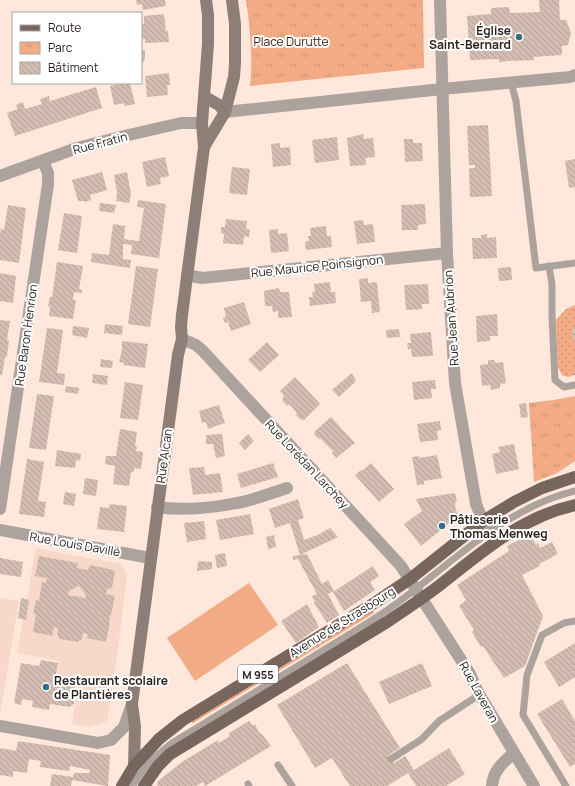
<svg xmlns="http://www.w3.org/2000/svg" width="575" height="786" font-family="Manrope,sans-serif">
<style>
.built{fill:#f8d9c9}
.grass{fill:url(#grass-dots)}
.park{fill:url(#park-tufts)}
.garden{fill:#f2ab85}
.building{fill:url(#building-back-hatch);fill-rule:evenodd}
.lines{fill:none;stroke-linecap:round;stroke-linejoin:round}
.lane{stroke:#ada39d;stroke-width:7}
.street{stroke:#ada39d;stroke-width:12}
.secondary{stroke:#8d7f78;stroke-width:12}
.primary{stroke:#77665d;stroke-width:12}
.poi-dot{fill:#346e87;stroke:#fff;stroke-width:1.5}
.labels{text-anchor:middle;dominant-baseline:central;stroke-width:4;stroke-linejoin:round;paint-order:stroke}
.shield{fill:#fff;stroke:#68625f;stroke-width:1}
.shield-label{font-size:11px;font-weight:bold;fill:#271f1a}
.poi-label{font-size:12px;font-weight:bold;fill:#271f1a;stroke:#fff;text-anchor:start}
.park-label{font-size:12px;fill:#402210;stroke:#fff}
.street-label{font-size:12px;fill:#271f1a;stroke:#fff}
</style>
<defs>
<pattern id="grass-dots" width="8" height="8" patternUnits="userSpaceOnUse"><rect width="8" height="8" fill="#f2ab85"/><path d="M2 2h.1M6 6h.1" fill="none" stroke="#d09372" stroke-width="1.8" stroke-linecap="round"/></pattern>
<pattern id="park-tufts" width="24" height="20" patternUnits="userSpaceOnUse"><rect width="24" height="20" fill="#f2ab85"/><path d="M3 7l-1-3M5 7V3M7 7l1-3M15 17l-1-3M17 17v-4M19 17l1-3" fill="none" stroke="#d09372"/></pattern>
<pattern id="building-back-hatch" width="6" height="6" patternUnits="userSpaceOnUse"><rect width="6" height="6" fill="#d3bcb0"/><path d="M-1 5l2 2M0 0l6 6M5-1l2 2" fill="none" stroke="#b5a197"/></pattern>
</defs>
<rect width="100%" height="100%" fill="#ffe7db"/>
<g class="built">
<polygon points="36,548 121,564 127,575 117,657 107,721 90,727 72,724 79,682 57,678 59,661 17,653"/>
<polygon points="0,598 19,601 0,714"/>
</g>
<g class="grass">
<polygon points="575,305 575,328 572,329 575,344 575,375 568,377 562,375 558,367 556,320 566,309"/>
<polygon points="373,610 374,613 193,723 191,721"/>
</g>
<g class="park">
<path d="M246,0H423L424,68L250,86C253,59 250,27 246,0Z"/>
<polygon points="575,396 575,461 557,473 534,482 529,403 554,400"/>
</g>
<g class="garden">
<polygon points="339,22 340,57 319,58 317,23"/>
<polygon points="249,583 278,625 195,681 167,638"/>
</g>
<g class="building">
<polygon points="136,0 165,0 166,6 143,10 142,4 137,5"/>
<polygon points="539,0 559,0 560,20 566,20 571,33 568,45 562,46 562,55 533,57 534,60 507,61 499,62 499,59 470,60 467,16 491,14 491,8 509,7 510,13 540,12"/>
<polygon points="164,14 166,31 168,31 169,42 145,43 145,39 141,39 141,24 144,24 144,16"/>
<polygon points="141,50 145,50 145,58 141,67"/>
<polygon points="169,73 170,85 167,85 168,95 147,97 145,76"/>
<polygon points="122,83 130,83 135,104 125,106 124,103 114,105 110,86"/>
<polygon points="96,87 102,108 15,136 7,113 18,109 16,105 23,102 25,109 42,104 40,99 49,96 50,101"/>
<polygon points="488,125 492,196 470,197 469,168 475,168 475,165 469,165 467,126"/>
<polygon points="363,134 364,139 373,138 375,157 365,158 366,165 350,166 347,138"/>
<polygon points="337,137 339,160 315,163 312,140"/>
<polygon points="404,139 413,139 413,143 422,143 423,161 405,162"/>
<polygon points="280,143 280,148 290,147 291,165 273,167 271,144"/>
<polygon points="165,157 169,176 160,178 161,184 147,187 142,162"/>
<polygon points="575,159 575,187 569,188 565,161"/>
<polygon points="232,167 250,169 247,195 229,193"/>
<polygon points="102,172 107,190 90,195 91,200 85,202 84,201 78,201 72,180"/>
<polygon points="127,172 131,194 129,203 116,201 117,192 114,175"/>
<polygon points="138,200 166,204 159,258 131,254 132,245 123,244 123,259 131,260 130,268 91,262 92,253 109,255 113,224 125,226 124,239 139,241 144,208 137,207"/>
<polygon points="100,203 116,205 114,213 99,211"/>
<polygon points="425,204 426,224 418,225 418,230 402,230 401,205"/>
<polygon points="8,205 26,208 19,263 0,260 0,234 1,229 4,230"/>
<polygon points="64,213 82,216 77,253 58,250"/>
<polygon points="226,219 247,221 246,229 250,230 249,237 244,236 243,245 223,243 224,234 221,233 221,227 225,227"/>
<polygon points="363,220 364,225 373,224 375,242 357,244 354,221"/>
<polygon points="326,226 327,236 331,236 332,247 306,250 305,242 309,241 308,236 311,236 310,228"/>
<polygon points="278,229 278,234 287,233 289,251 271,253 269,230"/>
<polygon points="487,234 487,238 496,237 497,258 473,259 472,238 481,238 481,235"/>
<polygon points="57,262 83,266 79,289 82,290 82,293 74,292 73,300 76,300 73,319 49,316 50,307 48,306 50,297 52,297"/>
<polygon points="136,266 158,269 150,327 128,324"/>
<polygon points="511,267 512,280 499,281 498,268"/>
<polygon points="0,273 16,276 13,303 0,301"/>
<polygon points="368,278 368,283 377,282 380,312 372,313 371,301 361,302 359,279"/>
<polygon points="330,282 331,292 335,292 336,303 310,306 309,297 313,297 312,292 315,292 314,284"/>
<polygon points="428,284 429,304 422,304 422,309 406,310 404,285"/>
<polygon points="279,288 280,292 289,292 292,317 278,318 278,311 273,312 272,306 265,306 264,291"/>
<polygon points="244,302 251,324 231,331 228,322 225,323 223,318 226,317 224,308"/>
<polygon points="497,314 498,336 490,336 490,341 477,342 476,316"/>
<polygon points="0,320 10,321 7,340 9,340 7,357 5,357 2,375 0,375"/>
<polygon points="105,324 123,326 122,335 104,333"/>
<polygon points="73,326 89,328 87,338 72,335"/>
<polygon points="47,328 63,330 57,373 65,374 64,385 39,382"/>
<polygon points="572,328 575,328 575,341 574,341"/>
<polygon points="399,329 400,337 387,338 386,330"/>
<polygon points="431,332 433,356 412,357 411,349 408,349 407,343 411,343 410,334"/>
<polygon points="122,341 148,344 145,368 124,365 124,363 119,362 122,349"/>
<polygon points="267,342 279,355 260,372 248,360"/>
<polygon points="101,359 113,361 112,368 100,367"/>
<polygon points="488,360 494,360 495,363 503,362 506,383 500,384 500,388 491,390 490,385 482,386 480,365 488,364"/>
<polygon points="352,373 356,381 339,397 332,390"/>
<polygon points="93,374 108,376 107,385 92,383"/>
<polygon points="295,377 320,404 304,420 300,419 296,415 297,413 289,404 287,406 282,400 284,396 280,391"/>
<polygon points="435,380 436,389 431,389 432,398 414,400 412,382"/>
<polygon points="125,382 143,385 138,420 120,418"/>
<polygon points="66,386 79,388 78,394 65,392"/>
<polygon points="37,394 54,396 46,450 29,448"/>
<polygon points="526,403 528,417 521,418 519,404"/>
<polygon points="219,405 225,423 208,429 206,422 202,423 199,411"/>
<polygon points="331,417 355,443 336,458 332,453 333,451 320,438 319,439 314,434 315,433 314,432"/>
<polygon points="440,421 441,430 437,431 438,440 420,442 417,424"/>
<polygon points="120,429 137,432 135,446 137,447 136,451 143,452 141,469 134,468 134,472 131,472 129,486 113,484 115,466 105,464 106,456 116,456"/>
<polygon points="222,434 225,456 216,458 213,444 206,444 206,435"/>
<polygon points="248,434 254,441 245,450 239,443"/>
<polygon points="514,444 519,469 496,474 492,454 500,452 498,447"/>
<polygon points="57,450 81,454 80,461 76,460 75,468 55,466"/>
<polygon points="437,455 442,478 424,481 424,484 417,485 412,457 419,456 419,458"/>
<polygon points="27,459 44,462 38,501 46,502 44,517 19,514"/>
<polygon points="273,463 278,477 241,488 237,474"/>
<polygon points="371,463 394,489 379,502 355,475 361,470 362,471"/>
<polygon points="204,467 205,475 220,473 223,492 193,495 189,468"/>
<polygon points="85,478 98,480 96,496 83,494"/>
<polygon points="65,492 76,494 74,506 63,504"/>
<polygon points="455,493 457,502 455,503 456,511 458,512 454,523 451,522 421,546 404,524 422,511 416,499"/>
<polygon points="298,499 304,518 298,520 304,540 318,535 330,528 338,537 300,555 307,554 322,584 328,580 334,591 328,594 339,615 327,623 314,603 315,602 312,596 317,594 298,559 293,560 293,556 300,555 290,523 275,528 269,509"/>
<polygon points="110,504 127,506 124,532 97,529 100,507 109,508"/>
<polygon points="250,514 254,534 220,540 216,520"/>
<polygon points="204,521 206,539 187,542 184,523"/>
<polygon points="530,534 536,545 538,543 540,548 552,542 558,554 539,564 540,566 522,575 543,616 525,666 504,678 483,646 481,647 472,632 474,630 459,606 466,600 457,585 509,551 507,546"/>
<polygon points="274,535 276,547 268,549 266,537"/>
<polygon points="225,553 227,566 217,568 215,555"/>
<path d="M39,556L78,563L77,568L88,570L90,565L113,570L115,572L112,588L107,589L106,594L115,596L111,615H110L109,623H110L106,642L87,638L88,634L83,633L82,639L78,642L60,639L57,634L58,628L54,627L52,636L33,632L36,614L33,613L36,600L39,601L42,582L46,583L47,578L35,576ZM78,586L80,587L86,595L85,598L68,595L69,591Z"/>
<polygon points="0,558 23,562 21,577 0,574"/>
<polygon points="198,561 212,562 212,569 197,571"/>
<polygon points="373,566 379,576 370,582 375,590 344,611 333,592"/>
<polygon points="21,598 29,600 26,620 18,618"/>
<polygon points="307,604 319,627 296,643 281,621"/>
<polygon points="575,643 575,677 559,687 544,662"/>
<polygon points="41,660 58,663 55,681 73,684 76,689 74,704 69,707 50,704 49,710 32,707 33,701 22,699 21,705 14,703 21,663 39,666"/>
<polygon points="347,663 400,748 389,755 394,763 405,756 414,770 449,748 465,774 446,786 416,786 408,773 387,786 350,786 332,758 315,768 277,705"/>
<polygon points="422,663 432,686 389,704 379,682"/>
<polygon points="562,699 575,721 575,764 570,767 537,714"/>
<polygon points="249,721 253,726 255,724 260,734 261,733 271,746 205,786 203,782 196,786 158,786 157,784 158,781 182,762 218,740 219,743 230,736 229,733"/>
<polygon points="18,741 110,755 108,786 72,780 71,786 50,786 52,774 73,777 74,773 89,773 90,770 70,766 69,771 40,767 41,761 29,759 27,773 13,771 13,777 0,775 0,748 16,751"/>
</g>
<g class="lines">
<g class="lane">
<polyline points="511,82 516,101 536,268 575,263"/>
<polyline points="549,266 552,284 552,315 555,380 564,387 575,385"/>
<polyline points="391,759 422,739 439,721 479,695"/>
<polyline points="278,765 292,786"/>
<polyline points="248,784 249,786"/>
<path d="M133,786C142,768 156,755 172,743C217,716 261,688 306,661C331,645 358,630 383,613C445,571 500,509 575,491"/>
<polyline points="566,786 523,715 527,675 542,635 564,623 575,621"/>
</g>
<g class="street">
<polyline points="440,0 447,253 455,383 476,504 483,521 496,541"/>
<polyline points="225,112 442,89 570,77 575,75"/>
<polyline points="0,176 77,148 120,137 181,123 202,123"/>
<polyline points="187,275 202,278 447,253"/>
<polyline points="182,339 196,345 203,351 401,566 470,674 478,692 534,786"/>
<path d="M157,507C181,511 213,508 237,503C254,500 271,493 287,488"/>
<polyline points="0,509 48,184 48,173 43,161"/>
<polyline points="0,530 150,558"/>
<polyline points="0,726 98,743 111,740 124,727 132,704"/>
<path d="M492,786C493,771 503,762 514,753"/>
</g>
<g class="secondary">
<polyline points="205,97 219,105 225,112"/>
<polyline points="204,147 225,112 234,77 235,63 235,24 232,0"/>
<polyline points="134,766 135,727 132,704 178,355 182,339 181,327 182,315 204,147 202,123 208,44 208,15 206,0"/>
</g>
<g class="primary">
<polyline points="122,786 134,766 159,739 183,720 376,602 410,579 483,521 514,502 542,488 575,477"/>
<path d="M144,786L158,766L170,754L387,622C405,610 423,598 440,585C482,552 521,517 575,505"/>
</g>
</g>
<g class="poi-dot">
<circle cx="519" cy="37" r="4"/>
<circle cx="442" cy="526" r="4"/>
<circle cx="46" cy="687" r="4"/>
</g>
<g class="labels">
<rect class="shield" x="238" y="665" width="40" height="18" rx="3"/>
<g class="shield-label">
<text x="258" y="674">M 955</text>
</g>
<g class="poi-label">
<text x="511" y="30" text-anchor="end">Église<tspan x="511" dy="14">Saint-Bernard</tspan></text>
<text x="450" y="519">Pâtisserie<tspan x="450" dy="14">Thomas Menweg</tspan></text>
<text x="54" y="680">Restaurant scolaire<tspan x="54" dy="14">de Plantières</tspan></text>
</g>
<g class="park-label">
<text x="291" y="41">Place Durutte</text>
</g>
<g class="street-label">
<text transform="translate(100 143) rotate(-15)">Rue Fratin</text>
<text transform="translate(317 266) rotate(-6)">Rue Maurice Poinsignon</text>
<text transform="translate(451 318) rotate(-94)">Rue Jean Aubrion</text>
<text transform="translate(26 335) rotate(-82)">Rue Baron Henrion</text>
<text transform="translate(164 456) rotate(-82)">Rue Alcan</text>
<text transform="translate(307 464) rotate(47)">Rue Lorédan Larchey</text>
<text transform="translate(75 544) rotate(10)">Rue Louis Davillé</text>
<text transform="translate(342 622) rotate(-32)">Avenue de Strasbourg</text>
<text transform="translate(479 692) rotate(61)">Rue Laveran</text>
</g>
</g>
<rect x="12" y="12" width="130" height="72" fill="#ffffff" stroke="#a9a5a3"/>
<rect x="20" y="25" width="20" height="6" fill="#77665d" stroke="#a9a5a3"/>
<text x="48" y="32" font-size="12" fill="#271f1a">Route</text>
<rect x="20" y="42" width="20" height="12" fill="url(#park-tufts)" stroke="#a9a5a3"/>
<text x="48" y="52" font-size="12" fill="#271f1a">Parc</text>
<rect x="20" y="62" width="20" height="12" fill="url(#building-back-hatch)" stroke="#a9a5a3"/>
<text x="48" y="72" font-size="12" fill="#271f1a">Bâtiment</text>
</svg>
